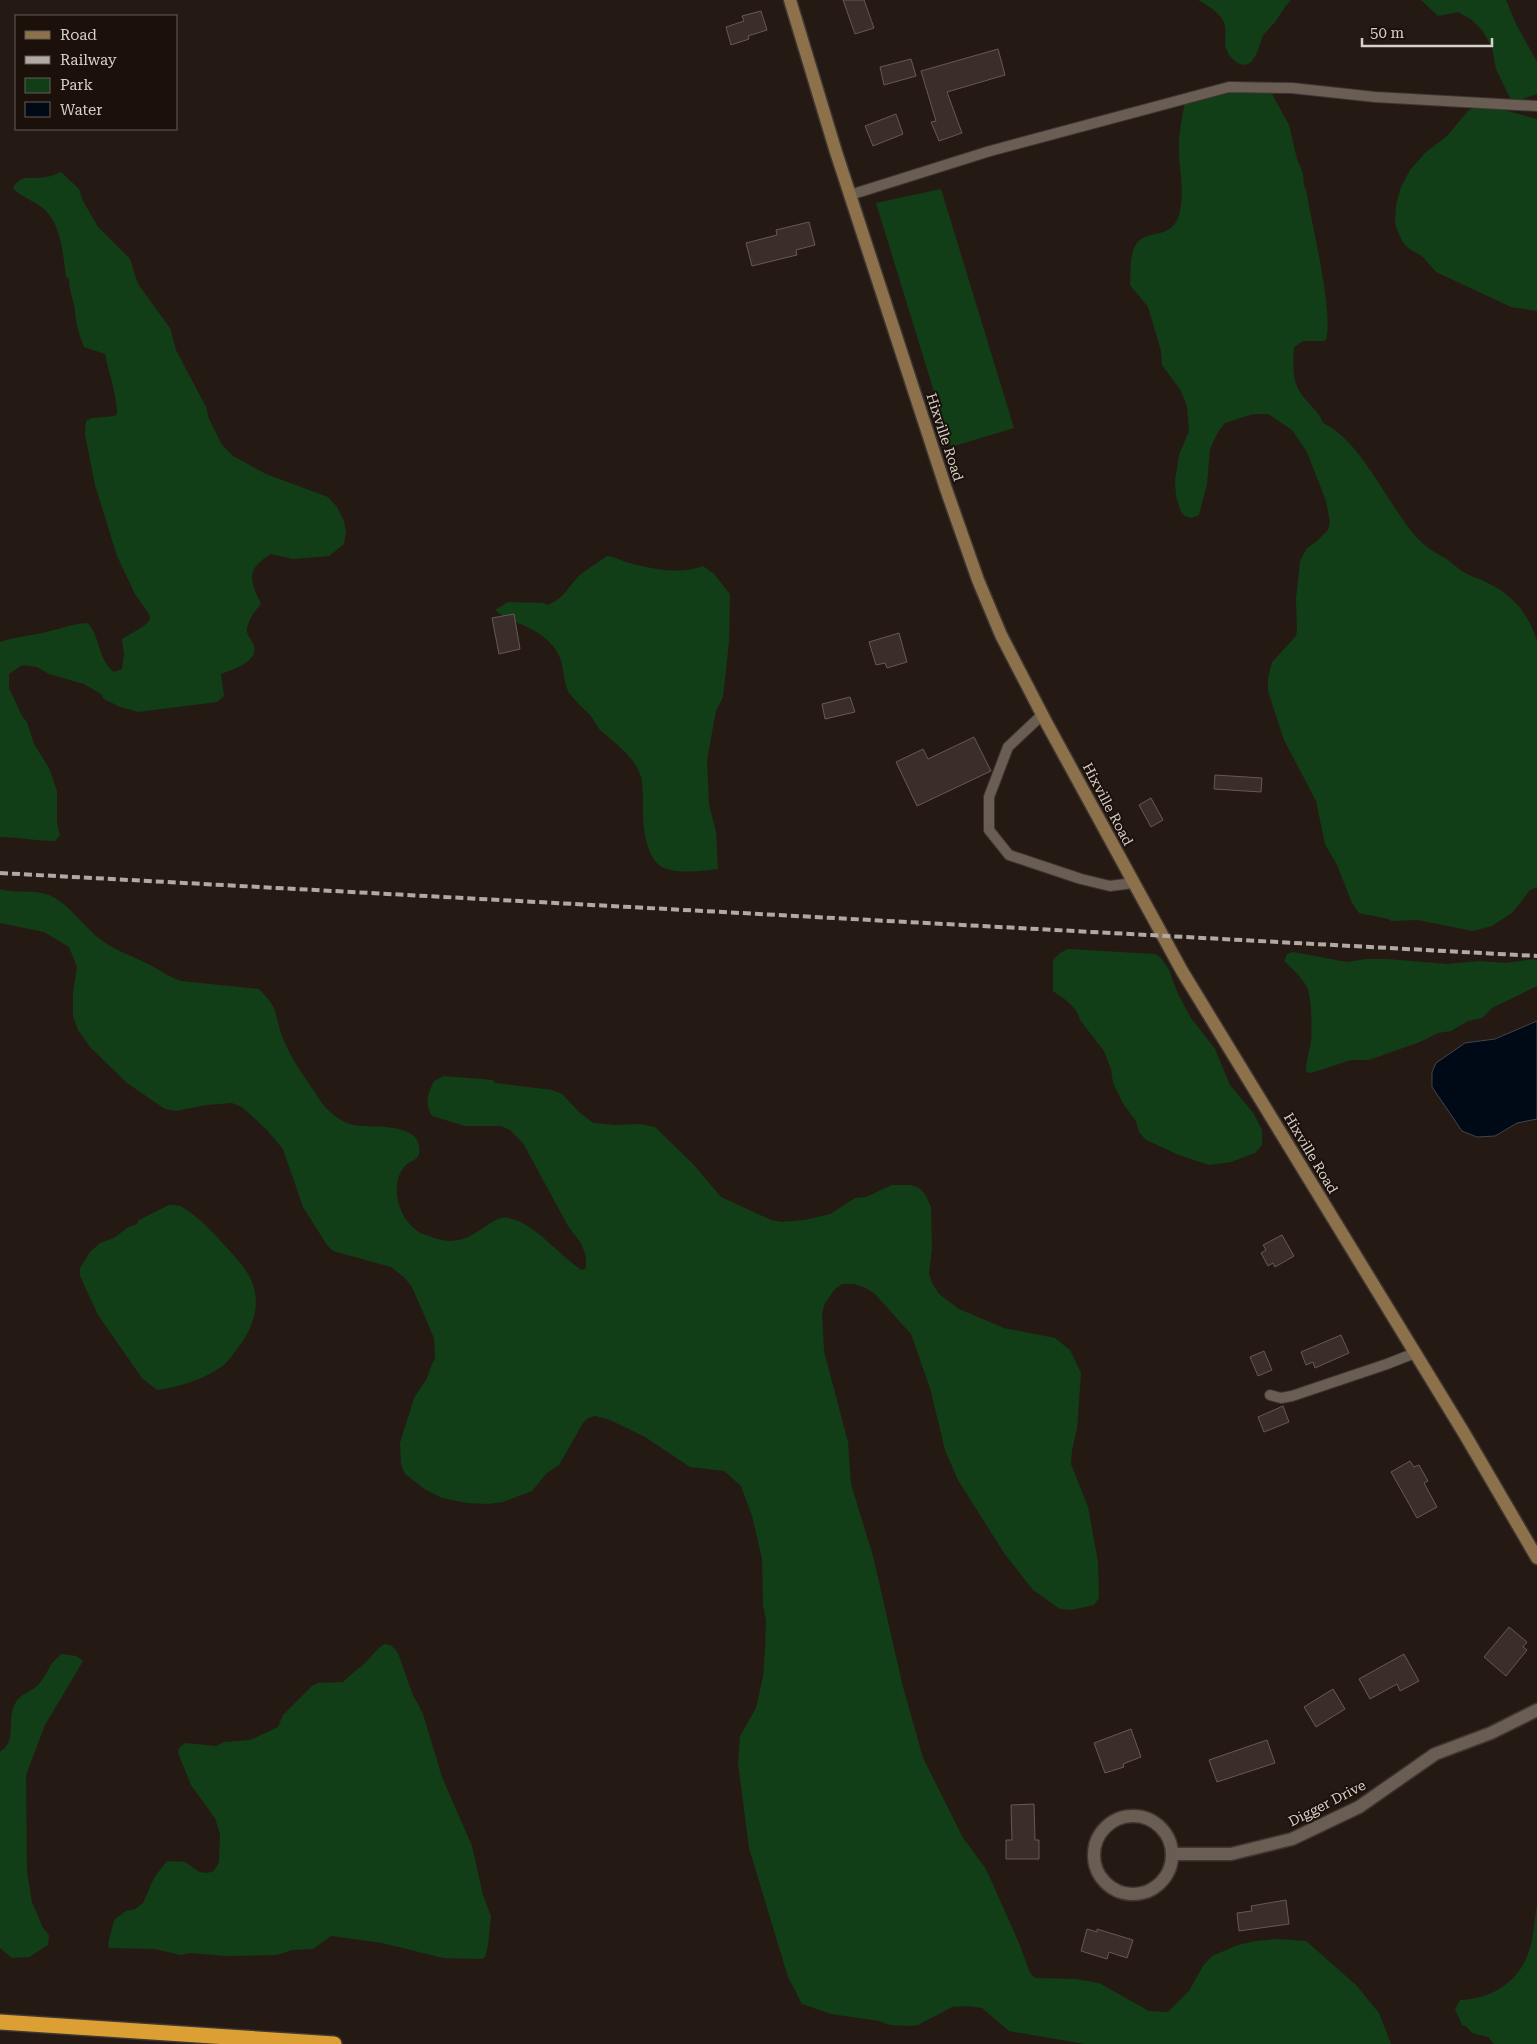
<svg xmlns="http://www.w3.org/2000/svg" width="1537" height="2044" font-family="'Roboto Serif',serif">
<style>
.green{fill:#113e16}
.water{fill:#000916;stroke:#40454c}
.building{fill:#3b2e2a;stroke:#685854}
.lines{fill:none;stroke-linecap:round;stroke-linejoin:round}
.lane-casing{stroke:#3d3632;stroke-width:12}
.street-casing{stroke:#3d3632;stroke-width:15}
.secondary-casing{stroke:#3d3632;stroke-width:15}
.highway-casing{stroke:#3d3632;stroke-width:18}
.lane{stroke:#6a5d54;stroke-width:10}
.street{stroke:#6a5d54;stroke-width:12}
.secondary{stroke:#8c714a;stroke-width:12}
.highway{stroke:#db9f34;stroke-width:15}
.rail{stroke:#b1a9a4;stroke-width:4;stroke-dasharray:8 4;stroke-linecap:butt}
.labels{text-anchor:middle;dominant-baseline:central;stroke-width:4;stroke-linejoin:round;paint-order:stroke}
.street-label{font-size:14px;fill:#d7d0cb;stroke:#1b110a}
</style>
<rect width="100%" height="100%" fill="#251a13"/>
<g class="green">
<path d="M1198,0H1291C1284,7 1281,14 1275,22C1271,27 1266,31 1263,36C1258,47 1254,75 1235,61C1219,48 1229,38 1224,22C1221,14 1206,4 1198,0Z"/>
<polygon points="1421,0 1506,0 1516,24 1537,62 1537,94 1517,101 1511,100 1496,69 1492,47 1482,30 1472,20 1458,12 1438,16"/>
<path d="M1243,89L1271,92L1289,125L1297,159L1303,173L1304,186L1306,189C1310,217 1336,321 1325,341H1303L1294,347C1293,368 1291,384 1306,400C1313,408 1320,414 1323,423C1363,442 1388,507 1419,540C1427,548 1434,552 1443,557C1450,560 1455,567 1462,571C1469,576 1478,578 1486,582C1513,595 1527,612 1537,640V887L1530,890L1513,912L1492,926L1473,931L1418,920L1391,921L1389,919L1359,913L1352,903L1337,865L1325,844L1316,801L1284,740L1268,691V678L1272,662L1296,636L1297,630L1296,599L1300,561L1307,548L1317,541L1328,530L1330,522L1326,501L1307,452L1292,430L1268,414H1253L1225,423L1218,432L1210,449L1207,484L1199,515L1192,518L1185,516L1181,512L1176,496L1175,481L1179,455L1189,431L1187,406L1181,391L1162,365L1161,351L1148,307L1130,285C1131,272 1129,254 1137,243C1149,228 1174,241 1180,211C1184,192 1180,173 1179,154C1178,136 1182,118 1185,101L1191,96H1213Z"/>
<polygon points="1474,107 1504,110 1537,119 1537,311 1511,307 1436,272 1423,257 1408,248 1402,241 1395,224 1396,205 1401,187 1410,170 1425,153 1447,136 1468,111"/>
<path d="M61,172L79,189L83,201L98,227L130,259L138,284L170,328L176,350L206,407L209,419L222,445L233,456L266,474L328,497L337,507L344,521L346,532L344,544L329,556L293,559L271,554C245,570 250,580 261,604C255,611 249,618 247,628C246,634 250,637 252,642C263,660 234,669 221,674L224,696L217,702L138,712L120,707L104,699L101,694L84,684L49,674L37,667L22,665L9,674V688L22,716L27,722L34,744L49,768L57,791V822L60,835L55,841C36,841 19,837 0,837V642C17,636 33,636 50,631C63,628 73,624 87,623C100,633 97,659 114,672L122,669L124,654L122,639L144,626L150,620L149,614L135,594L117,556L95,485L85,434L86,421L92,418L115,416L117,414C117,395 109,374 105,354L84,347C79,334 76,324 75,311C74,300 69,292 69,279L66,277C63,255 62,227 45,210C36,201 22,198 13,188C22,173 31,180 45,177C50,177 56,174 61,172Z"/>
<polygon points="941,189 1014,428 951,447 876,203"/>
<path d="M607,556C616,557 621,561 630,563C652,569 681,575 703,566L714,574L730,594L729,642L723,697L716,711L707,760L709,804L716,832L718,869C702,871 666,876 656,862C642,844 643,816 643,796C642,790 643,782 641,777C635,756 614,743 599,729C596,725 594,720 591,716C584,709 576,702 570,694C561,682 567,661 552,645C534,624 512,625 495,610L508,602L544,603L547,605C565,599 568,586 580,575C588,568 599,562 607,556Z"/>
<path d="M0,889C16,894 34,889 49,895C69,904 80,922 96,936C112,950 131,955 150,965C160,970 169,977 181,981L259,989C263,994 268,998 271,1003C277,1012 278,1026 282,1036C290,1057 301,1072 314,1091C318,1097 322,1104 327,1109C332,1115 345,1123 353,1125C369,1128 407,1123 417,1140C419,1143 420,1150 419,1154C417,1161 409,1161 405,1166C389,1184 398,1217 416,1230C419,1233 425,1235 429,1236C472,1255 487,1213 509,1218C536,1224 558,1255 582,1270L586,1268V1256L581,1243L568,1226L523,1143L510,1130L501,1126H465L432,1116C424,1102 428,1095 434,1081L444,1076L493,1080L495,1083L552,1090L562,1094L579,1112L593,1123L615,1125L640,1124L655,1127L693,1164L721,1197L771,1220L781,1222L805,1220L830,1214L855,1198L866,1197L892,1185H911L919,1188L925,1194L931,1207L932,1249L929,1273L932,1283L939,1294L959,1309L1004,1328L1055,1338L1070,1350L1081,1373L1077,1429L1072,1450L1071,1464L1088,1507L1098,1562L1099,1598L1094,1605L1071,1610L1060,1609L1033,1590L1004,1553L958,1480L945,1450L930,1388L911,1334L875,1294L866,1288L854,1284H842L835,1289L825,1303L822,1314L824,1351L848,1442L851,1484L873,1556L903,1687L923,1758L963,1838L986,1869L1019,1943L1030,1973L1035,1978L1076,1979L1099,1983L1149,2011L1168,2012L1189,1991L1203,1966L1212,1956L1238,1945L1256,1941L1278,1939L1306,1941L1356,1985L1379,2013L1391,2044H1085L1009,2031L982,2008L968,2006L952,2007L918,2025L909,2026L890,2025L879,2021L831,2014L802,2004L788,1977L749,1848L738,1763L740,1736L756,1708L763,1677L765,1651L766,1620L763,1605L762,1558L752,1516L741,1486L724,1471L690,1467L645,1437L610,1420L595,1416L588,1418L583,1423L559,1465L547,1473L532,1491L503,1502L488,1504L467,1503L442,1498L426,1490L405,1474L401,1464L400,1443L414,1398L426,1380L432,1364L435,1359L434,1338L412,1287L405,1278L391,1267L333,1251L327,1245L303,1207L283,1149L266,1129L242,1107L232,1103L206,1105L176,1111L165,1109L127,1083L90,1047L78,1030L73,1016V992L77,967L69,947L44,932L0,923Z"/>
<path d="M1068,949L1155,954L1161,958L1169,970L1178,994L1191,1018L1215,1049L1230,1085L1254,1114L1262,1130V1145L1255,1153L1231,1162L1209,1165L1179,1155L1146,1140L1139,1132L1136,1121L1124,1105L1113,1083L1111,1069L1104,1051L1080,1020C1077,1006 1064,999 1053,991V960L1060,953Z"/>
<path d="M1293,952L1347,962L1366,959H1387L1447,964L1479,961L1506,963L1534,959L1537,960V986L1492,1008L1482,1018L1468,1021L1451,1031L1438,1033L1420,1042L1369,1060H1351L1311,1073L1306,1072C1306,1062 1309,1052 1311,1042C1312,1030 1312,998 1307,987C1302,978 1292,968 1284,961L1287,954Z"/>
<path d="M169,1205C172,1205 177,1205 180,1206C190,1210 211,1230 218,1238C229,1251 244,1264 251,1280C263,1306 251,1333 234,1353C230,1358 226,1364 221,1367C202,1380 179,1387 157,1390L142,1378L98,1315L80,1276V1268L90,1252L100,1243L114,1238L127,1228L137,1224L139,1220Z"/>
<path d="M385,1644L392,1646L398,1653L412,1693L423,1714L442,1777L472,1846L483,1895L491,1916L488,1945L485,1957L482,1959L443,1958L382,1943L331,1936L313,1949L292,1950L277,1955L226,1956L190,1953L181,1955L155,1949L109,1948L108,1944L114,1920L126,1911L135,1909L143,1903L154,1878L167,1861C172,1862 179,1861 184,1862C196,1867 198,1877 214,1871L219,1862L220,1834L215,1818L191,1785L178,1753L179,1748L185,1743L216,1746L224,1742L250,1740L278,1727L283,1715L312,1686L318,1683L343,1682C351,1674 360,1668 368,1660C374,1654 377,1648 385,1644Z"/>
<path d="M62,1654L76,1656L83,1661L45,1725L26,1775L27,1872L32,1902L43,1928L49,1935L48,1945L29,1957L12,1958L0,1948V1752C16,1742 8,1724 13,1709C18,1693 29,1694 38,1685C48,1675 47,1665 62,1654Z"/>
<path d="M1537,1905V2044H1494L1488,2037L1472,2033L1467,2027L1462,2025L1455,2009L1460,2000C1492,1999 1519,1982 1529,1951C1534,1937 1534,1920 1537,1905Z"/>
</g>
<polygon class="water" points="1537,1021 1537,1119 1517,1123 1495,1136 1477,1137 1462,1131 1432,1087 1432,1072 1436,1063 1465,1043 1495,1039"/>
<g class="building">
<polygon points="843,0 864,0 874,28 855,34"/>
<polygon points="761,11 767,30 748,36 749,39 731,45 726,27 744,21 742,16"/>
<polygon points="998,49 1005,75 947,92 962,133 939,141 931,122 936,121 921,71"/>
<polygon points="911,59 916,76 884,85 880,67"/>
<polygon points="896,114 903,134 873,146 865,126"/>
<polygon points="809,222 815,245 796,250 797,255 752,266 746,243 777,235 776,230"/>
<polygon points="514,614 520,649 499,654 492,618"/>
<polygon points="899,633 907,662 887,668 885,663 876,665 869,642"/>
<polygon points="850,697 855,712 825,719 822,704"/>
<polygon points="974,737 991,771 917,806 896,762 923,749 928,759"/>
<polygon points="1215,775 1262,778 1261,792 1214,789"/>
<polygon points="1151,798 1163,820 1151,827 1139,805"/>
<polygon points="1282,1235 1294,1256 1275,1267 1273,1263 1268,1266 1261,1253 1266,1250 1263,1245"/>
<polygon points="1341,1335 1349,1353 1315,1368 1313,1362 1306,1365 1301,1352"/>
<polygon points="1264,1351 1272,1370 1258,1376 1250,1357"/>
<polygon points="1283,1406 1289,1422 1264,1432 1258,1417"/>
<polygon points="1410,1461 1414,1467 1419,1465 1428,1481 1424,1483 1437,1507 1417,1518 1391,1472"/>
<polygon points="1509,1627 1527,1642 1523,1647 1527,1650 1506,1676 1484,1657"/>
<polygon points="1404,1654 1419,1681 1400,1691 1397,1684 1370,1699 1359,1679"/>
<polygon points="1333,1689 1345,1709 1316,1727 1304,1707"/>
<polygon points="1131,1729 1141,1757 1123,1764 1124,1767 1105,1773 1094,1743"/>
<polygon points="1267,1740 1275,1763 1217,1782 1209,1760"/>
<polygon points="1034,1804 1035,1840 1039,1840 1039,1859 1006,1859 1006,1840 1012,1840 1011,1805"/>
<polygon points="1286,1900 1289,1924 1239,1931 1237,1913 1252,1911 1251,1906"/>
<polygon points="1087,1929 1097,1932 1097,1929 1133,1940 1127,1958 1109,1952 1107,1959 1081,1951"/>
</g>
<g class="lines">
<g class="lane-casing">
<g id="lane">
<polyline points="850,195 990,151 1229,87 1292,88 1375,97 1537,106"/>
<polyline points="1042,715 1008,747 989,797 989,830 1009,855 1081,879 1110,886 1133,883"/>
<polyline points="1270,1395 1281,1398 1292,1396 1387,1364 1415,1353"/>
</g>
</g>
<g class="street-casing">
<g id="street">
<circle cx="1133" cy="1855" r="39"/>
<polyline points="1172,1854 1231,1854 1292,1839 1359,1807 1435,1754 1491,1733 1537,1710"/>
</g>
</g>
<g class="secondary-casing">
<polyline id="secondary" points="790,0 836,152 946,489 978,580 1001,635 1046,722 1182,971 1464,1433 1537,1558"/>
</g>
<g class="highway-casing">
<polyline id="highway" points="0,2022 334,2044"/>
</g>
<use href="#lane" class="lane"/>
<use href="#street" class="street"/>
<use href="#secondary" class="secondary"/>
<use href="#highway" class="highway"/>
<polyline class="rail" points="0,873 1537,956"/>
</g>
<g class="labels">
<g class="street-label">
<text transform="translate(945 437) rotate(72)">Hixville Road</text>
<text transform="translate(1108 804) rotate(62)">Hixville Road</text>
<text transform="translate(1311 1153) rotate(59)">Hixville Road</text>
<text transform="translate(1327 1803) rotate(-27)">Digger Drive</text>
</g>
</g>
<rect x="15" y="15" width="162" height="115" fill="#1b110a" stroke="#665d57"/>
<rect x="25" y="31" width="25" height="8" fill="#8c714a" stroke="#665d57"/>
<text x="60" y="40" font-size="15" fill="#d7d0cb">Road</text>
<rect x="25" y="56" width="25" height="8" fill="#b1a9a4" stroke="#665d57"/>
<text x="60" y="65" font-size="15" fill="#d7d0cb">Railway</text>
<rect x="25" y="78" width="25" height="15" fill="#113e16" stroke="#665d57"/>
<text x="60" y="90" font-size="15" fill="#d7d0cb">Park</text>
<rect x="25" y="102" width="25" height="15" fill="#000916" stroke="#665d57"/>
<text x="60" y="115" font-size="15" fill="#d7d0cb">Water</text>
<path d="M1362 38v8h130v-8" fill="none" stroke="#d7d0cb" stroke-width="2.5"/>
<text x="1370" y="38" font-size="15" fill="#d7d0cb" stroke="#1b110a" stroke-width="4" paint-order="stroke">50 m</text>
</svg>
